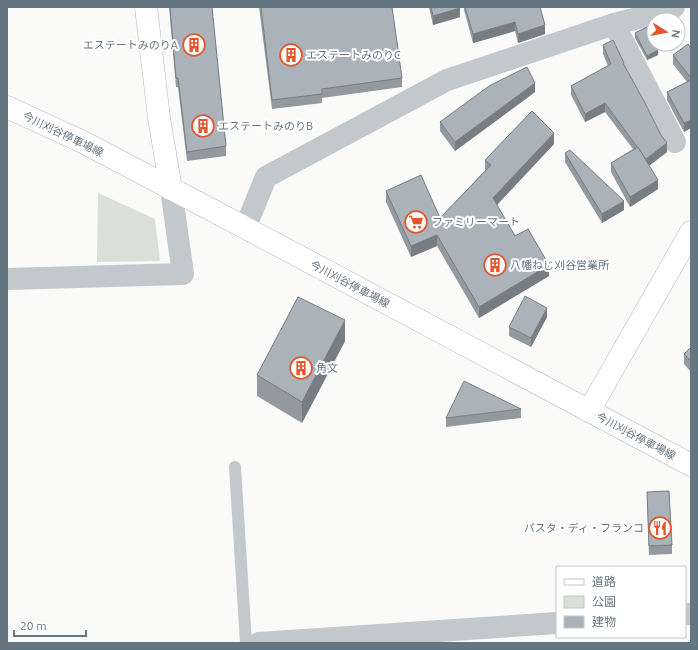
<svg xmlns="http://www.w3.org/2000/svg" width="698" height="650" font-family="Ubuntu,'Noto Sans JP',sans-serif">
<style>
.green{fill:#dadfd7}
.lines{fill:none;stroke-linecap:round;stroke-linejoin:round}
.secondary-casing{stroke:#b3babf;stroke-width:23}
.lane{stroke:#c3c8cc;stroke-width:12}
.street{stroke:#c3c8cc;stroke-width:22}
.secondary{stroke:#fff;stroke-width:22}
.wall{fill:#929a9f}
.shaded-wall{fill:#777d82}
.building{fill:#aab3b9;stroke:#777d82}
.labels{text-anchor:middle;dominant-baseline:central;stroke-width:4;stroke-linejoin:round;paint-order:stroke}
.poi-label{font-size:11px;fill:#657683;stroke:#fff;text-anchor:start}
.street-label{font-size:11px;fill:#657683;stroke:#fff}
</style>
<rect width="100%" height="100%" fill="#fafaf8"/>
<polygon class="green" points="98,193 155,219 160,261 97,262"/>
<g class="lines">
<g class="secondary-casing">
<g id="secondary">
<polyline points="146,7 159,118 171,189"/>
<polyline points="7,107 83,142 225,217 691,465"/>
<polyline points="589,411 691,232"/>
</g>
</g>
<polyline class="lane" points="235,467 246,643"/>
<g class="street">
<polyline points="614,24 675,142"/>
<polyline points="245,228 266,177 447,80 614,24 670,10 674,7"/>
<polyline points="7,279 183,274 171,189"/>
<polyline points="685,614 691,614"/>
<polyline points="259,643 557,623"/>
</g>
<use href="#secondary" class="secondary"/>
</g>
<g class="wall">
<polygon points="169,7 212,7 226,146 226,156 187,161 178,87 176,87"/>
<polygon points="259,7 392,7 402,78 402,87 322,98 322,103 272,109"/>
<polygon points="429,7 460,7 460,17 433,25"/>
<polygon points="464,7 540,7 545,34 518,43 515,31 473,43 464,10"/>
<polygon points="635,33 658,55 647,60 635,38"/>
<polygon points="603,45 624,66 667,152 649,166 658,189 630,207 611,172 611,163 633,149 605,112 585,122 571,95 571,86 608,66 603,54"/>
<polygon points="691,48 691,128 684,132 667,100 667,92 687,82 673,64 673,55"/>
<polygon points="535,92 455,151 440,131 440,122"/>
<polygon points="554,144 497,205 515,236 549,276 479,318 437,246 411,257 386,202 386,191 440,218 485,171 485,160"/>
<polygon points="565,153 624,210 602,223 565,162"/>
<polygon points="547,317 531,347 509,336 509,327"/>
<polygon points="345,341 302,423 257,396 257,375"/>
<polygon points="691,347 691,372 684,364 684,354"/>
<polygon points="521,409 521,418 446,427 446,418"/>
<polygon points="647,492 672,545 672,554 649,555"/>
</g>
<g class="shaded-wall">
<polygon points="460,8 460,17 433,25 433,16"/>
<polygon points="515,22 515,31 473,43 473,34"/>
<polygon points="545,25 545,34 518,43 518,34"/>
<polygon points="658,50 658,55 647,60 647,56"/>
<polygon points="535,83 535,92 455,151 455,142"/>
<polygon points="605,103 605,112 585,122 585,114"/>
<polygon points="691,120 691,128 684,132 684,123"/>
<polygon points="554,133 554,144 493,209 493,198"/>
<polygon points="667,143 667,152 646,168 646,159"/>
<polygon points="658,180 658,189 630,207 630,197"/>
<polygon points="624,201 624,210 602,223 602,214"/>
<polygon points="437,235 437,246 411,257 411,246"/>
<polygon points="549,265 549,276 479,318 479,307"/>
<polygon points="547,308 547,317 531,347 531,338"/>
<polygon points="345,320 345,341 302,423 302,402"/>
</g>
<g class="building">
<polygon points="170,7 212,7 226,146 187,152 178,78 176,78"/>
<polygon points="261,7 392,7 402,78 322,89 322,94 272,100"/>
<polygon points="431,7 460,7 460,8 433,16"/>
<polygon points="465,7 540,7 545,25 518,34 515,22 473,34"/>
<polygon points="647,27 654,42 654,44 655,44 658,50 647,56 635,33"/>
<polygon points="613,40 624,63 623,63 645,103 661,135 667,143 646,159 605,103 585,114 571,86 611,64 603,45"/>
<polygon points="688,44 691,48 691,78 673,55"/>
<polygon points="527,67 535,83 455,142 440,122 489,86"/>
<polygon points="691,80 691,120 684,123 667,92"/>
<polygon points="532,111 554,133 493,198 515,236 528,229 549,265 479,307 437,235 411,246 386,191 421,175 440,218 491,165 485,160"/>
<polygon points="638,147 658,180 630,197 611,163"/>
<polygon points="570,150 624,201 602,214 565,153"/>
<polygon points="525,296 547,308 531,338 509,327"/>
<polygon points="298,297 345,320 302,402 257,375"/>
<polygon points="691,347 691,361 684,354"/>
<polygon points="464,381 521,409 446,418"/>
<polygon points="669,491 672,545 649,546 647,492"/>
</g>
<defs>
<g id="building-ring" transform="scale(1.15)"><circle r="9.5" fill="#fff" stroke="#e4572e" stroke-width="1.5"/><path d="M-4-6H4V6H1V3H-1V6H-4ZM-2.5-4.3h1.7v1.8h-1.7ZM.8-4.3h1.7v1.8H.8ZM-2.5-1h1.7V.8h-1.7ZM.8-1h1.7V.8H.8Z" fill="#e4572e"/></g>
<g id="supermarket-ring" transform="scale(1.15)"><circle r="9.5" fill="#fff" stroke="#e4572e" stroke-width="1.5"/><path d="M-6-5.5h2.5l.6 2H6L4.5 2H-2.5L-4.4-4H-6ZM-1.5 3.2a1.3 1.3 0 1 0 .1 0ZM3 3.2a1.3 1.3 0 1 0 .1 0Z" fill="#e4572e"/></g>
<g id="restaurant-ring" transform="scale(1.15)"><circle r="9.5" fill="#fff" stroke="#e4572e" stroke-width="1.5"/><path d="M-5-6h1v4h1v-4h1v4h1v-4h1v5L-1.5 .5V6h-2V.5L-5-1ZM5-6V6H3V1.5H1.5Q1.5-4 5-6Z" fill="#e4572e"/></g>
</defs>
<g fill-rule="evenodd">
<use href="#building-ring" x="194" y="45"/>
<use href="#building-ring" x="291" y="55"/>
<use href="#building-ring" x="203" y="126"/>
<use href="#supermarket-ring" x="416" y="222"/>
<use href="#building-ring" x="495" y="265"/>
<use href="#building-ring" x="301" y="368"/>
<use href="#restaurant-ring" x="660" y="528"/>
</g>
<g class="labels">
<g class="poi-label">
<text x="178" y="45" text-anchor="end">エステートみのりA</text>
<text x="306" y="55">エステートみのりC</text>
<text x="218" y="126">エステートみのりB</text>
<text x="432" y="222">ファミリーマート</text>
<text x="510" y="265">八幡ねじ刈谷営業所</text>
<text x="316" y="368">角文</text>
<text x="644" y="528" text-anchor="end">パスタ・ディ・フランコ</text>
</g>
<g class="street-label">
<text transform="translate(63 134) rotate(26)">今川刈谷停車場線</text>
<text transform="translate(350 284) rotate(28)">今川刈谷停車場線</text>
<text transform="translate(636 436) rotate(28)">今川刈谷停車場線</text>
</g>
</g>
<rect width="698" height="650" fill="none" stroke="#657683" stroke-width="16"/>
<rect x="556" y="566" width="130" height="72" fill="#ffffff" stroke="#c1c8cd"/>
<rect x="564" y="579" width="20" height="6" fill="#ffffff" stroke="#c1c8cd"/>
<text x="592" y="586" font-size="12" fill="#657683">道路</text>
<rect x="564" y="596" width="20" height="12" fill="#dadfd7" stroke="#c1c8cd"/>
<text x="592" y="606" font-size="12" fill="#657683">公園</text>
<rect x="564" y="616" width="20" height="12" fill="#aab3b9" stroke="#c1c8cd"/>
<text x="592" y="626" font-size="12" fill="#657683">建物</text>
<g transform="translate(666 32) rotate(101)"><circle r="19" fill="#ffffff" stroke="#c1c8cd"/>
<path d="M0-3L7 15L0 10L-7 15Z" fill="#e4572e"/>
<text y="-6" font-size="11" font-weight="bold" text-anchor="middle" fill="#657683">N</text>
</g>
<path d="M14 630v6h72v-6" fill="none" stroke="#657683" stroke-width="2"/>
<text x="20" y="630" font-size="12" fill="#657683" stroke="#ffffff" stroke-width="3" paint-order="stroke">20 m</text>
</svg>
